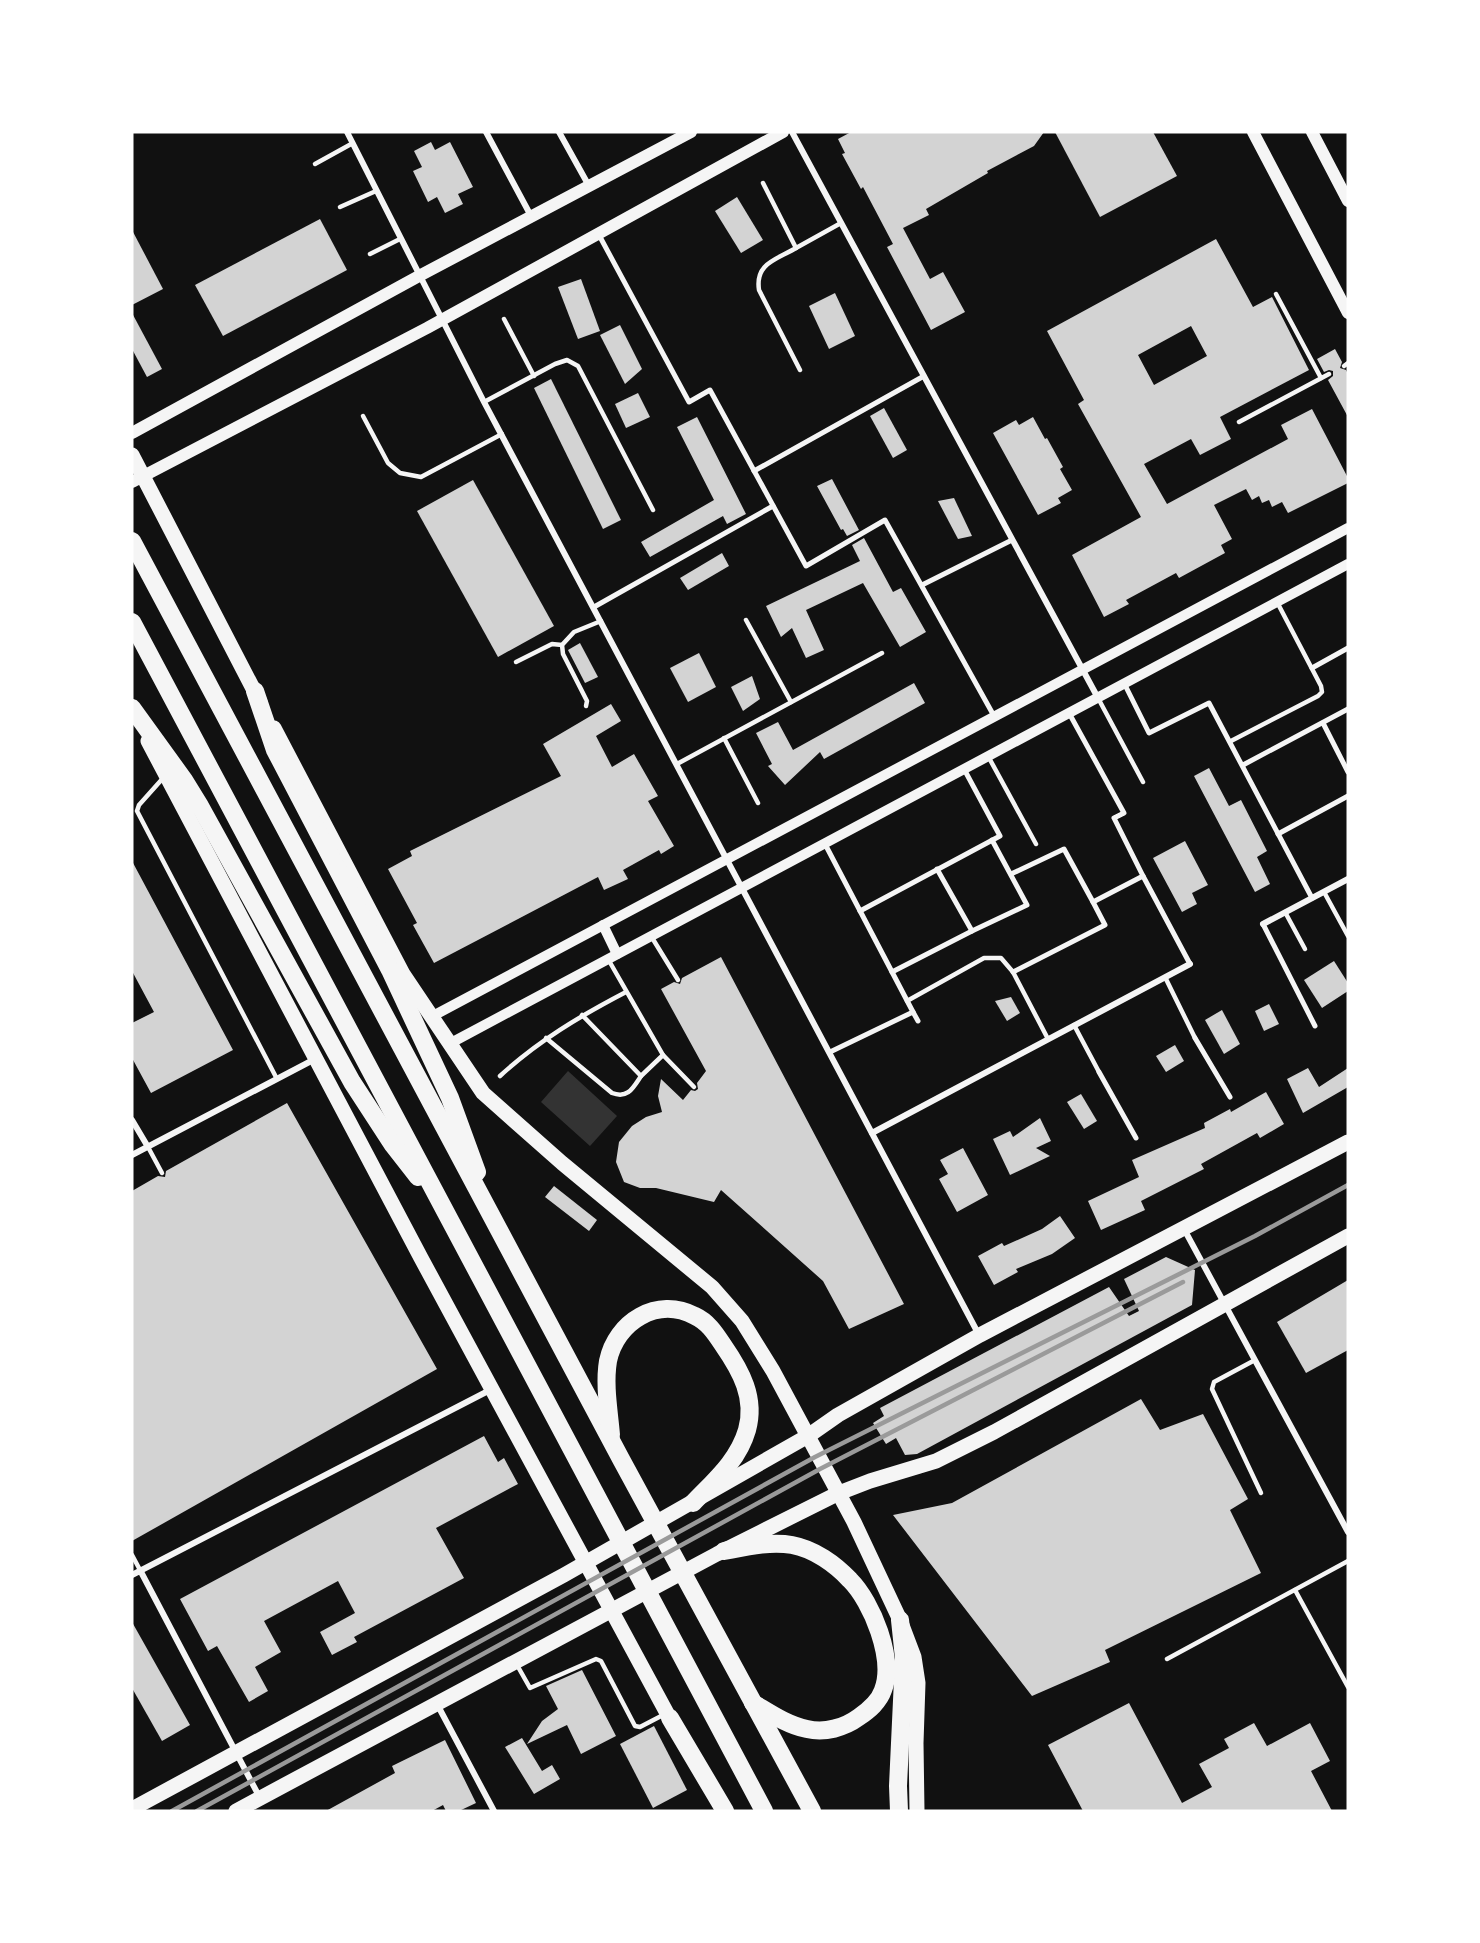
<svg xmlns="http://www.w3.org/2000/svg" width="1480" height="1943" font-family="'IBM Plex Sans',sans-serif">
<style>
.water{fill:#333}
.building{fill:#d3d3d3;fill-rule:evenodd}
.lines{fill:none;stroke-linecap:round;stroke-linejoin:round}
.service{stroke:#f5f5f5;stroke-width:4.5}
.pedestrian{stroke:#f5f5f5;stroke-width:5}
.minor{stroke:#f5f5f5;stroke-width:6}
.tertiary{stroke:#f5f5f5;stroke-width:10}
.secondary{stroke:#f5f5f5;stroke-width:12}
.primary{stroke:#f5f5f5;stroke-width:15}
.motorway{stroke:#f5f5f5;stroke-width:18}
.rail{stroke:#9a9a9a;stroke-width:4.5}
</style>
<rect width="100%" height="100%" fill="#111"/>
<polygon class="water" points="568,1071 617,1116 590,1146 541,1102"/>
<g class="building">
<polygon points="851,132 1044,132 1034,146 987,171 988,173 926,209 929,215 903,228 930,279 943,272 965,312 931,330 887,247 893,244 863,187 861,189 842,154 845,153 838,139"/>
<polygon points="1055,132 1153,132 1177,176 1100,217"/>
<polygon points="431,142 435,150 450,142 473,187 458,194 463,204 445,213 437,197 428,202 413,171 422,167 414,151"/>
<polygon points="737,197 763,240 741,253 715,211"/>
<polygon points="320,219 347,270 223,336 195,285"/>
<polygon points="132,230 163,289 132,305"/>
<path d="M1216,239L1253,307L1272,297L1309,370L1220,417L1231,439L1200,455L1191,439L1144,464L1167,504L1288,439L1281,425L1312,409L1348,478V483L1288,513L1282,502L1272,507L1269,500L1262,503L1259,496L1252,500L1246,489L1214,505L1232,539L1221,545L1225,553L1179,578L1176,573L1126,600L1129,604L1104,617L1072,555L1141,517L1078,404L1084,400L1047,331ZM1191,326L1207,356L1154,385L1138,355Z"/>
<polygon points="581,279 600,331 578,339 558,287"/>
<polygon points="835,293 855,336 829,349 809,306"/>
<polygon points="132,313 162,369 147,377 132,349"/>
<polygon points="620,325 642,369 625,384 600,335"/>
<polygon points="1335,349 1342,362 1340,368 1346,370 1348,374 1348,417 1328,380 1333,376 1333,371 1329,370 1324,372 1317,359"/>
<polygon points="551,379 621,520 603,529 534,388"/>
<polygon points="638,393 650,417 626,428 615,404"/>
<polygon points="884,408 907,450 893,458 870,416"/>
<polygon points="697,417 746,514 727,524 723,516 650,557 641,542 714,500 677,427"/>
<polygon points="1033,417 1045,439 1047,438 1063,467 1060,469 1072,490 1058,498 1061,503 1038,515 993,433 1016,420 1019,425"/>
<polygon points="832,479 859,530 847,536 843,529 841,530 817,486"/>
<polygon points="473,480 554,626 498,657 417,511"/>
<polygon points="954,498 972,536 958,539 938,501"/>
<polygon points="864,538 893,592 901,588 926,632 900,647 863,583 806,610 824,650 806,658 792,628 781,637 766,606 860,561 852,545"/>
<polygon points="722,553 729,566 688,590 680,578"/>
<polygon points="580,643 598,677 585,683 568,650"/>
<polygon points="699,653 716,687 688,702 670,668"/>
<polygon points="752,676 760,699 743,711 731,687"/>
<polygon points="914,683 925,703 824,759 820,752 785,785 768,766 772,764 756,733 778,722 793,750"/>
<polygon points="611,704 621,721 596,736 612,767 634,754 658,796 648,801 674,846 661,854 659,850 623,870 628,879 604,890 598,877 434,963 413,925 417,923 388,869 412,856 410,851 561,776 543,744"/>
<polygon points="1209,768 1229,806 1241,800 1267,851 1257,857 1270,884 1255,892 1194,776"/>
<polygon points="1185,841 1208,885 1192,893 1197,904 1182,912 1153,858"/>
<polygon points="132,861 233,1050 151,1093 132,1058 132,1023 154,1012 132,971"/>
<polygon points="721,957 904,1304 849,1329 823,1281 721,1190 714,1202 656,1188 640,1188 624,1182 616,1162 619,1142 632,1126 646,1117 662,1112 658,1096 661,1079 683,1100 691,1090 695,1091 698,1089 697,1083 706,1071 661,989 674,982 680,984 682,978"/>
<polygon points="1334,961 1348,983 1348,991 1322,1008 1304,980"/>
<polygon points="1011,997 1020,1013 1007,1021 995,1001"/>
<polygon points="1269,1004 1279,1024 1264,1031 1255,1011"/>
<polygon points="1222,1010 1240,1044 1224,1054 1205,1020"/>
<polygon points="1175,1045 1184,1061 1166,1072 1156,1056"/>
<polygon points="1308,1068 1319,1087 1348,1068 1348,1087 1303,1113 1287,1079"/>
<polygon points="1266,1092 1284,1124 1260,1138 1257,1133 1201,1164 1204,1169 1141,1201 1145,1210 1101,1230 1088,1201 1139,1177 1132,1160 1205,1128 1204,1123 1230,1109 1231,1112"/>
<polygon points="1081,1094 1097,1121 1084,1129 1067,1102"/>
<polygon points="287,1103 437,1369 132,1541 132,1191 158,1176 165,1177 166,1171"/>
<polygon points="1040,1118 1051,1141 1036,1148 1050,1156 1010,1175 993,1139 1010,1131 1013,1137"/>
<polygon points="963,1148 988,1195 957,1212 939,1179 948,1174 940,1160"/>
<polygon points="554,1186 597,1220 589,1231 545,1197"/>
<polygon points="1060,1216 1075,1238 1052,1254 1016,1269 1018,1272 994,1285 978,1256 1002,1243 1004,1246 1042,1229"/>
<polygon points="1166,1257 1195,1270 1192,1305 917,1454 905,1455 896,1438 886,1444 873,1423 884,1416 880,1408 1109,1287 1129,1316 1139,1311 1124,1279"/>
<polygon points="1348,1280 1348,1350 1306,1373 1277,1322"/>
<polygon points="1141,1399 1160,1430 1203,1414 1248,1499 1230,1510 1261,1573 1105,1650 1110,1662 1032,1696 893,1515 952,1503"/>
<polygon points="484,1436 498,1462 504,1458 518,1484 436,1528 464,1578 354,1637 357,1642 332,1655 320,1632 355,1613 338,1581 264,1621 281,1652 255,1667 268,1691 249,1702 217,1646 208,1651 180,1599"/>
<polygon points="132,1622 190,1725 162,1741 132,1688"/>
<polygon points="582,1670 616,1736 581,1754 567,1725 527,1744 542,1721 558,1709 546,1686"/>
<polygon points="1129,1703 1182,1803 1212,1787 1199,1764 1229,1748 1224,1739 1254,1723 1267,1746 1310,1723 1330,1761 1311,1771 1332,1811 1083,1811 1048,1745"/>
<polygon points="654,1726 687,1790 653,1808 620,1744"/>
<polygon points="522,1738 542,1771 552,1765 560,1779 534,1794 505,1747"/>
<polygon points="445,1740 476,1803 459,1811 446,1811 443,1805 432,1811 326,1811 395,1773 392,1766"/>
</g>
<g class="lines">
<g class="service">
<polyline points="315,164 353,143"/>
<path d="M763,183L796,248C776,260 755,263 759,290L800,370"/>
<polyline points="340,207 376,191"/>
<polyline points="796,248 841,223"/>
<polyline points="370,254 400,239"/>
<polyline points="1276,294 1321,378"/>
<polyline points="504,319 534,376"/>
<polyline points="1344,366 1348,363"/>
<polyline points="484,402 555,364 567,360 578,366 653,510"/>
<polyline points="363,416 388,463 400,473 421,477 502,434"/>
<polyline points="1239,422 1329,374"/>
<polyline points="746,620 791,702"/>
<polyline points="516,662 552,644 562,645"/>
<polyline points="1098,698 1143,782"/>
<polyline points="586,706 587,701 563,654 562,645 574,632 601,621"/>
<polyline points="724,738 758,803"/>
<polyline points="1231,741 1318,696 1322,692 1321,686 1277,602"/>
<polyline points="988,756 1036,844"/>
<polyline points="677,764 882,653"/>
<polyline points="164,777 139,805 137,811 277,1079"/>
<polyline points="1324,892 1348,936"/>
<polyline points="1285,912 1305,949"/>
<polyline points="651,936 678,980"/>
<polyline points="1165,977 1195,1038"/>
<polyline points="907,1001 984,958 1001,958 1013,972 1048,1039"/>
<polyline points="582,1015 641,1076 663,1055 608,959"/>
<polyline points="1074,1025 1099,1072"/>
<path d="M546,1038L612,1093C628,1099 633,1088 641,1076"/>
<polyline points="663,1055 694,1087"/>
<path d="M500,1076C538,1041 580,1016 626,992"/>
<polyline points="148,1147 162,1173"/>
<polyline points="1255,1360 1214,1382 1212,1389 1261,1493"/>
<polyline points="132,1555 140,1570"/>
<polyline points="1295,1590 1348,1687"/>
<polyline points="1167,1659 1348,1561"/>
<polyline points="517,1665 530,1688 596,1659 601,1661 635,1726 640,1727 665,1714"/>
</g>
<g class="pedestrian">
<polyline points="599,235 689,402 710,390 806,566 885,520 994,716"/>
<polyline points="754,471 924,376"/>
<polyline points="922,585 1012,540"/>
<polyline points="594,607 773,506"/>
<polyline points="1312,668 1348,648"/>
<polyline points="1124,683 1149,733 1209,703 1312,898"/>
<polyline points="1323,723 1348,772"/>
<polyline points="1243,765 1348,709"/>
<polyline points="1278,834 1348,796"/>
<polyline points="825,844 913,1012 830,1052"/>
<polyline points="937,869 972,931 1027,905 992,840"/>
<polyline points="1011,874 1064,849 1093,902 1143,876 1114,818 1124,813 1069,713"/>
<polyline points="1143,876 1190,964"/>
<polyline points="860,911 1000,836 964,769"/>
<polyline points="1263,924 1315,1026"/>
<polyline points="892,972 972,931"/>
<polyline points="1013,972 1105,925 1093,902"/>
<polyline points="913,1012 918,1021"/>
<polyline points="1195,1038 1230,1097"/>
<polyline points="1099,1072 1136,1138"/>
</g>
<g class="minor">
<polyline points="347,132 484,402 979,1335"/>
<polyline points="486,132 531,216"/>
<polyline points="559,132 589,186"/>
<polyline points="792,132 1098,698"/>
<polyline points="1263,924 1348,879"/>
<polyline points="132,1120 148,1147"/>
<polyline points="872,1133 1190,964"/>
<polyline points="132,1155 315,1059"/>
<polyline points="1184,1229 1348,1532"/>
<polyline points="140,1570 260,1798"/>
<polyline points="132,1575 492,1389"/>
<polyline points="437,1704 494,1811"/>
</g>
<g class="tertiary">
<polyline points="603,925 617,954"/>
<polyline points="431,1017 1348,528"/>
<polyline points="449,1044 1348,564"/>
</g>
<g class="secondary">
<polyline points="1253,132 1348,313"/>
<polyline points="1312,132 1348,201"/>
<polyline points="132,433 419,276 691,132"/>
<polyline points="132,482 427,328 783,132"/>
</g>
<g class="primary">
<polyline points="132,455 260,702"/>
<polyline points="274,728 403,974 483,1093 562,1163 712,1287 742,1321 773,1371 854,1522 900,1620 914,1657 918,1683 916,1743 917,1811"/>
<polyline points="148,741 421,1258 675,1728"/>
<polyline points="132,1809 564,1575 808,1436 838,1415 980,1335 1348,1142"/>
<polyline points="236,1811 717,1554 839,1493 870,1481 936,1461 994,1432 1348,1236"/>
</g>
<g class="motorway">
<polyline points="132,541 622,1461 812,1811"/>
<polyline points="132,622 764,1811"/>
<polyline points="255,691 275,750 390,970 450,1098 477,1172"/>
<polyline points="132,708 184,780 200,806 352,1082 393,1145 418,1177"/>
<path d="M611,1435C609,1411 604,1385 608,1361C616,1322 657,1296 695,1316C708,1322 715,1333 723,1345C741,1371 756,1398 747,1430C738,1461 714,1481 693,1503"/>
<path d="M724,1551C745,1547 770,1541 792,1545C814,1549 835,1564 850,1580C872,1602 895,1659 883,1690C879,1702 869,1710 859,1717C844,1728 825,1733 807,1729C787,1725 770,1713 753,1703"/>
<polyline points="670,1718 725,1811"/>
<polyline points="899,1811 898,1786 904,1658 900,1620"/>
</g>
<g class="rail">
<polyline points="172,1811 815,1457 1255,1236 1348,1185"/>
<polyline points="197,1811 820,1469 1183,1282"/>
</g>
</g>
<rect width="1480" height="1943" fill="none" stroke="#ffffff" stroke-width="267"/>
</svg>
